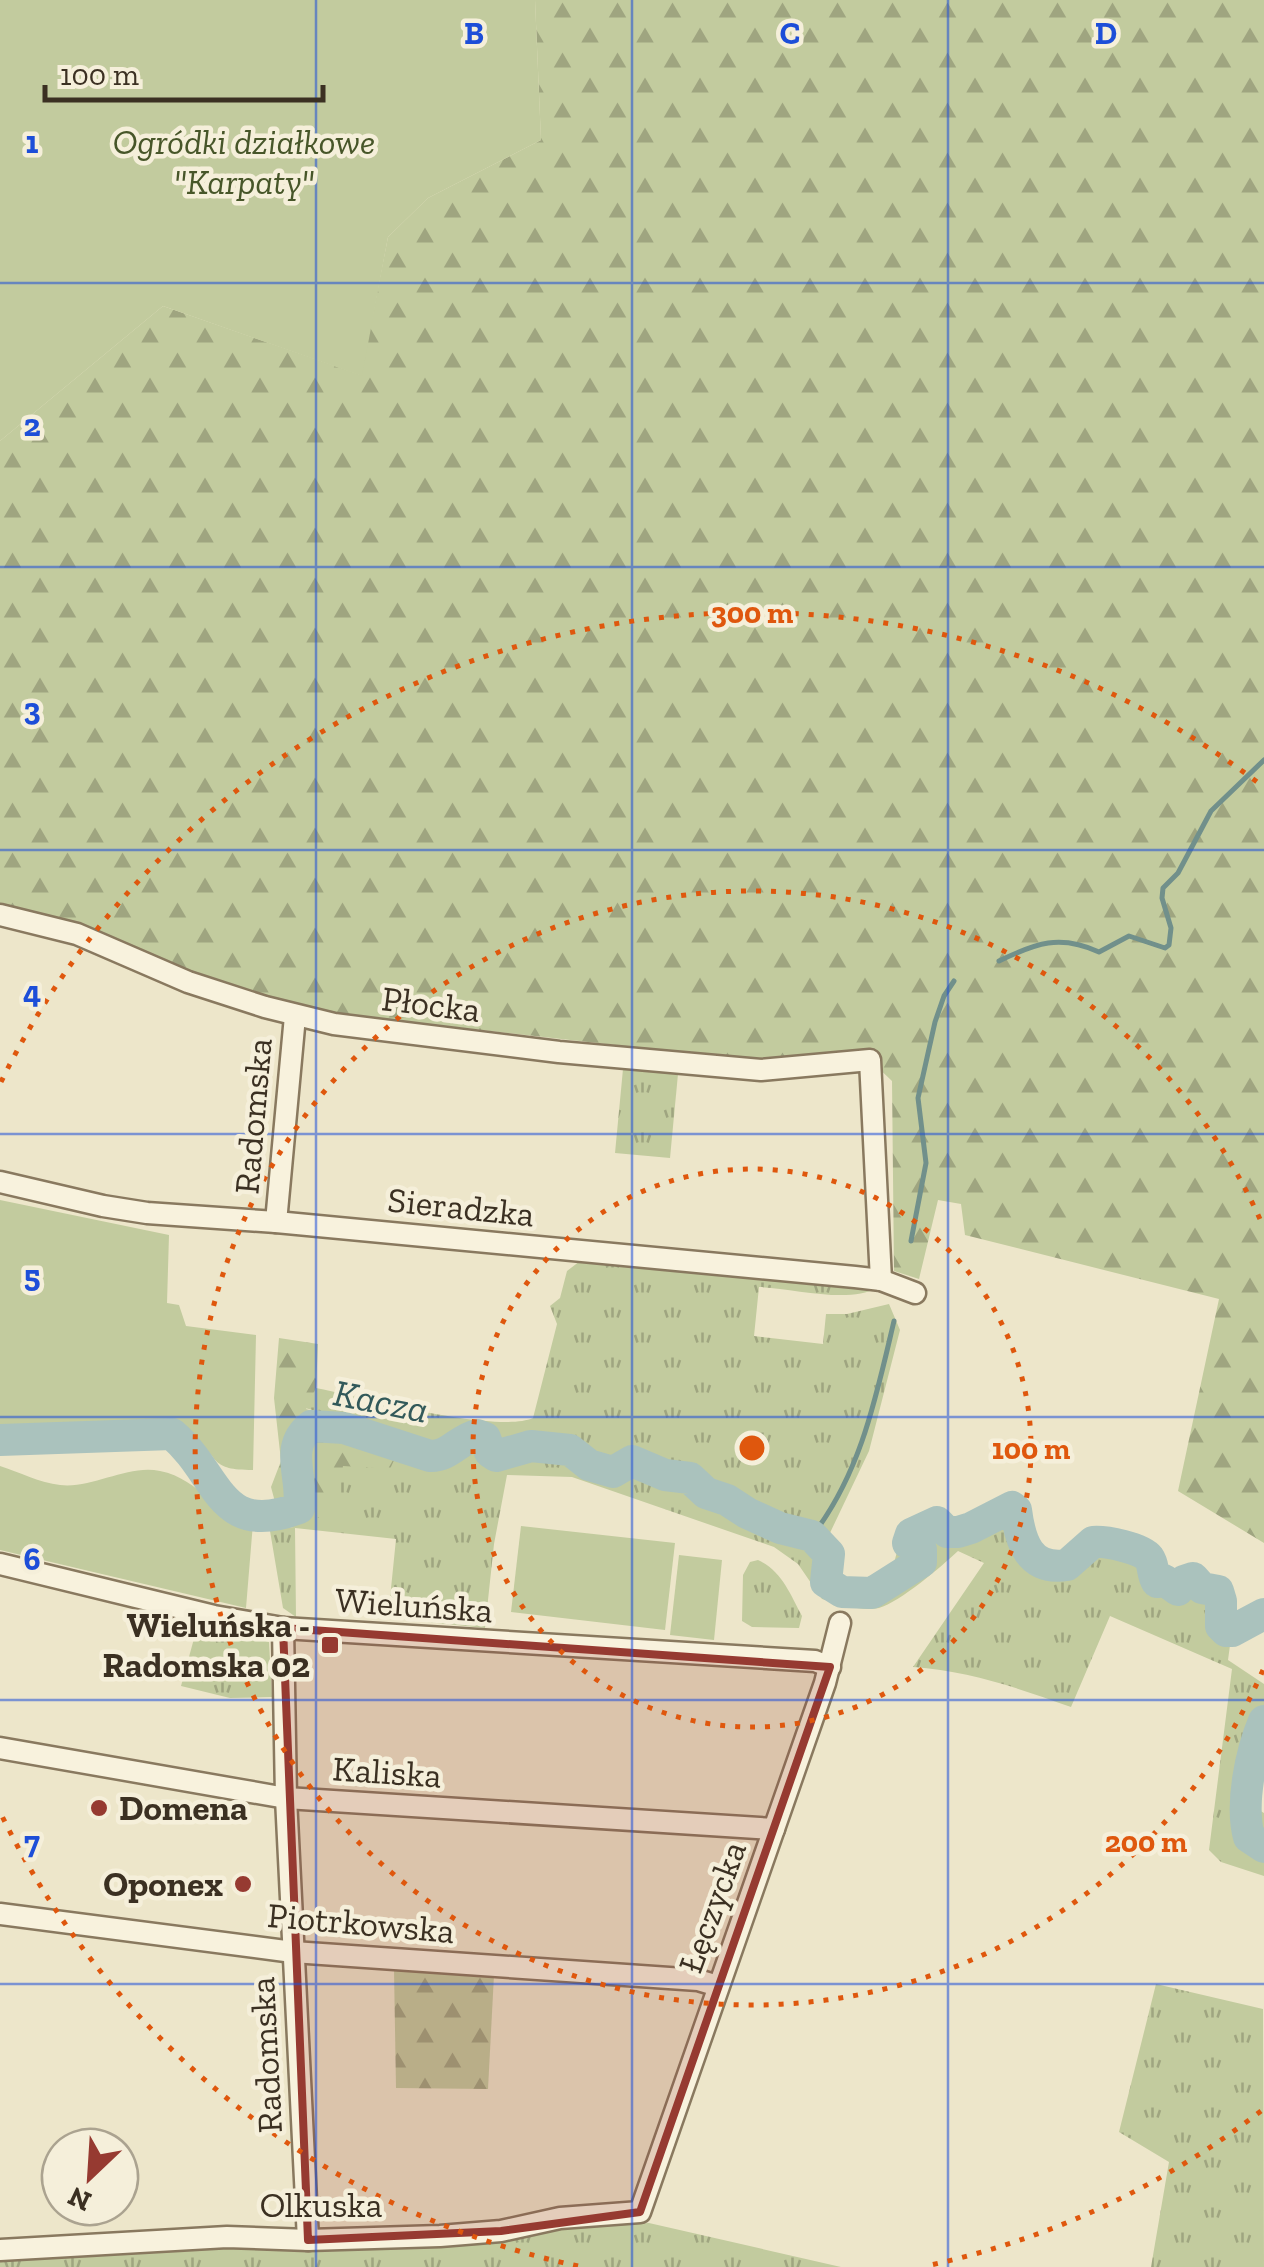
<svg xmlns="http://www.w3.org/2000/svg" width="1264" height="2267" font-family="'Zilla Slab',serif">
<style>
.grass{fill:url(#grass-tufts)}
.forest{fill:url(#forest-firs)}
.garden{fill:#c2cb9e}
.lines{fill:none;stroke-linecap:round;stroke-linejoin:round}
.stream{stroke:#71908b;stroke-width:5}
.river{stroke:#aac2bd;stroke-width:32}
.minor-casing{stroke:#89795f;stroke-width:25}
.minor{stroke:#f8f2dd;stroke-width:20}
.marked{fill:#963a31;fill-opacity:0.2;stroke:#963a31;stroke-width:8;stroke-linejoin:round}
.grid{fill:none;stroke:#1d4ed8;stroke-width:2.5;stroke-opacity:0.55}
.ring{fill:none;stroke:#df570d;stroke-width:5;stroke-dasharray:5 10}
.poi-dot{fill:#963a31;stroke:#f5efda;stroke-width:4}
.labels{text-anchor:middle;dominant-baseline:central;stroke-width:9;stroke-linejoin:round;paint-order:stroke}
.park-label{font-size:35px;font-style:italic;fill:#475629;stroke:#f5efda}
.street-label{font-size:35px;fill:#3b3022;stroke:#f5efda}
.poi-label{font-size:35px;font-weight:bold;fill:#3b3022;stroke:#f5efda;text-anchor:end}
.water-label{font-size:38px;font-style:italic;fill:#32595a;stroke:#f5efda}
.grid-label{font-size:32px;text-anchor:middle;font-weight:bold;fill:#1d4ed8;stroke:#f5efda;stroke-width:9;stroke-linejoin:round;paint-order:stroke}
.centre{fill:#df570d;stroke:#f5efda;stroke-width:5}
.ring-label{font-size:30px;text-anchor:middle;font-weight:bold;fill:#df570d;stroke:#f5efda;stroke-width:9;stroke-linejoin:round;paint-order:stroke}
</style>
<defs>
<pattern id="grass-tufts" width="24" height="20" patternUnits="userSpaceOnUse" patternTransform="scale(2.5)"><rect width="24" height="20" fill="#c2cb9e"/><path d="M3 7l-1-3M5 7V3M7 7l1-3M15 17l-1-3M17 17v-4M19 17l1-3" fill="none" stroke="#9fa580"/></pattern>
<pattern id="forest-firs" width="22" height="20" patternUnits="userSpaceOnUse" patternTransform="scale(2.5)"><rect width="22" height="20" fill="#c2cb9e"/><path d="M5 1l3.5 6h-7zM16 11l3.5 6h-7z" fill="#9fa580"/></pattern>
</defs>
<rect width="100%" height="100%" fill="#ede6ca"/>
<g class="grass">
<polygon points="623,1069 678,1074 670,1158 615,1153"/>
<path d="M580,1261L877,1288C848,1304 792,1288 759,1287L754,1336L823,1344L826,1314H847L889,1304L900,1330L869,1451L829,1535C842,1565 827,1574 867,1586L878,1573L894,1563L898,1548L895,1539C911,1508 937,1525 961,1520C979,1515 997,1505 1015,1501L1022,1507L1021,1527L1031,1554C1063,1571 1070,1570 1098,1547L1142,1563L1143,1576L1169,1592L1213,1600V1622L1231,1638L1228,1660L1264,1684V1738L1252,1806L1264,1813V1876L1221,1862L1209,1850L1232,1669L1110,1616L1071,1707C1018,1688 969,1671 913,1667L984,1563L958,1551C942,1566 900,1602 879,1608C861,1612 839,1603 822,1599L798,1564L774,1547L572,1477L507,1475L494,1544L485,1628L388,1618L396,1539L295,1528L296,1617L283,1608L269,1525L294,1528L343,1466L406,1435L305,1408L316,1388C361,1397 496,1434 533,1418L557,1324L550,1306L560,1298L567,1271Z"/>
<path d="M758,1560C782,1571 790,1594 802,1616L799,1628L752,1627L742,1621L743,1575L750,1562Z"/>
<polygon points="198,1624 269,1642 272,1697 230,1698 181,1686"/>
<polygon points="1156,1984 1263,2009 1264,2267 1151,2267 1169,2162 1119,2132"/>
<polygon points="649,2223 841,2267 0,2267 0,2258 225,2245 297,2251 340,2250 454,2241 556,2227"/>
</g>
<g class="forest">
<path d="M535,0H1264V1543L1178,1491L1219,1299L965,1235L961,1204L938,1200L919,1279L894,1271L892,1081L870,1060L766,1062L339,1014C223,993 111,946 0,908V441L163,306L361,375L388,237L428,198L541,140Z"/>
<polygon points="279,1338 318,1344 316,1388 306,1409 406,1434 390,1469 343,1466 338,1509 294,1528 286,1527 285,1503 275,1502 271,1487 281,1461 274,1398"/>
<polygon points="394,1969 494,1975 488,2089 396,2088"/>
</g>
<g class="garden">
<polygon points="0,0 535,0 541,140 428,198 388,237 362,376 163,306 0,441"/>
<path d="M0,1200L169,1235L167,1303L179,1305L186,1326L256,1335L253,1470C209,1470 221,1459 193,1436C186,1430 173,1427 163,1424L147,1430L78,1432L0,1429Z"/>
<path d="M0,1466C19,1472 40,1483 60,1485C92,1489 128,1464 160,1471C201,1479 218,1519 253,1523L246,1608L0,1550Z"/>
<polygon points="521,1526 675,1543 665,1630 511,1612"/>
<polygon points="679,1555 722,1560 714,1640 670,1635"/>
</g>
<g class="lines">
<g class="stream">
<path d="M999,961C1036,943 1060,934 1099,952L1129,936L1165,948L1169,945L1171,928L1162,898L1163,888L1178,873L1211,811L1264,760"/>
<polyline points="911,1241 926,1163 918,1098 935,1022 944,996 954,981"/>
<path d="M812,1536C861,1473 876,1397 894,1321"/>
</g>
<g class="river">
<path d="M0,1440L172,1434C220,1475 218,1539 299,1508C304,1477 283,1448 311,1426L344,1428L430,1456C449,1457 459,1439 477,1435L485,1438L490,1452L496,1456L531,1446L570,1450L589,1465L613,1472L632,1461L665,1475L690,1478L706,1493L727,1500L747,1513L780,1528L812,1536L829,1554L826,1582L842,1592L872,1593L921,1562V1550L908,1543L911,1534L937,1522L947,1532H958L971,1528L1012,1507L1016,1510C1020,1541 1029,1571 1067,1565L1093,1542C1106,1541 1141,1548 1149,1558C1154,1565 1152,1574 1157,1582L1164,1580L1178,1590L1184,1581L1193,1578L1202,1588L1218,1591L1221,1601V1626L1226,1631H1232L1264,1614"/>
<path d="M1264,1721C1251,1752 1240,1804 1249,1837L1264,1847"/>
</g>
<g class="minor-casing">
<g id="minor">
<polyline points="0,915 77,934 188,982 265,1007 334,1024 559,1052 761,1070 870,1060 881,1280"/>
<polyline points="0,1182 103,1206 147,1213 276,1222 855,1277 881,1280 915,1293"/>
<polyline points="276,1222 295,1016"/>
<polyline points="0,1564 214,1616 283,1628 815,1661 830,1667"/>
<polyline points="283,1628 286,1798 308,2240"/>
<polyline points="0,1748 286,1798 774,1829"/>
<polyline points="0,1914 293,1952 698,1980 718,1986"/>
<polyline points="0,2250 227,2237 308,2240 440,2236 501,2231 560,2218 640,2212 825,1683 840,1623"/>
</g>
</g>
<use href="#minor" class="minor"/>
</g>
<path class="marked" d="M283,1628L830,1667L640,2212L501,2231L308,2240Z"/>
<path class="grid" d="M316,0V2267M632,0V2267M948,0V2267M0,283H1264M0,567H1264M0,850H1264M0,1134H1264M0,1417H1264M0,1700H1264M0,1984H1264"/>
<g class="ring">
<circle cx="752" cy="1448" r="279"/>
<path d="M1263 1670A557 557 0 1 1 1263 1226"/>
<path d="M1261 2111A836 836 0 0 1 926 2266M578 2266A836 836 0 0 1 1 1814M1 1082A836 836 0 0 1 1261 785"/>
</g>
<g class="poi-dot">
<rect x="320" y="1635" width="20" height="20" rx="5"/>
<circle cx="99" cy="1808" r="10"/>
<circle cx="243" cy="1884" r="10"/>
</g>
<g class="labels">
<g class="park-label">
<text x="244" y="142">Ogródki działkowe<tspan x="244" dy="40">"Karpaty"</tspan></text>
</g>
<g class="street-label">
<text transform="translate(431 1004) rotate(7)">Płocka</text>
<text transform="translate(253 1116) rotate(-85)">Radomska</text>
<text transform="translate(461 1207) rotate(6)">Sieradzka</text>
<text transform="translate(414 1605) rotate(4)">Wieluńska</text>
<text transform="translate(387 1772) rotate(4)">Kaliska</text>
<text transform="translate(712 1907) rotate(-70)">Łęczycka</text>
<text transform="translate(361 1923) rotate(5)">Piotrkowska</text>
<text transform="translate(266 2055) rotate(-93)">Radomska</text>
<text x="321" y="2205">Olkuska</text>
</g>
<g class="poi-label">
<text x="310" y="1625">Wieluńska -<tspan x="310" dy="40">Radomska 02</tspan></text>
<text x="119" y="1808" text-anchor="start">Domena</text>
<text x="223" y="1884">Oponex</text>
</g>
<g class="water-label">
<text transform="translate(381 1401) rotate(11)">Kacza</text>
</g>
</g>
<g class="grid-label">
<text x="474" y="44">B</text>
<text x="790" y="44">C</text>
<text x="1106" y="44">D</text>
<text x="32" y="153">1</text>
<text x="32" y="436">2</text>
<text x="32" y="720">3</text>
<text x="32" y="1003">4</text>
<text x="32" y="1287">5</text>
<text x="32" y="1570">6</text>
<text x="32" y="1853">7</text>
</g>
<circle cx="752" cy="1448" r="15" class="centre"/>
<g class="ring-label">
<text x="752" y="623">300 m</text>
<text x="1031" y="1459">100 m</text>
<text x="1146" y="1852">200 m</text>
</g>
<g transform="translate(90 2177) rotate(205)"><circle r="48" fill="#f5efda" stroke="#aba390" stroke-width="2.5"/>
<path d="M0-8L18 38L0 25L-18 38Z" fill="#963a31"/>
<text y="-15" font-size="28" font-weight="bold" text-anchor="middle" fill="#3b3022">N</text>
</g>
<path d="M45 85v15h278v-15" fill="none" stroke="#3b3022" stroke-width="5"/>
<text x="60" y="85" font-size="30" fill="#3b3022" stroke="#f5efda" stroke-width="8" paint-order="stroke">100 m</text>
</svg>
